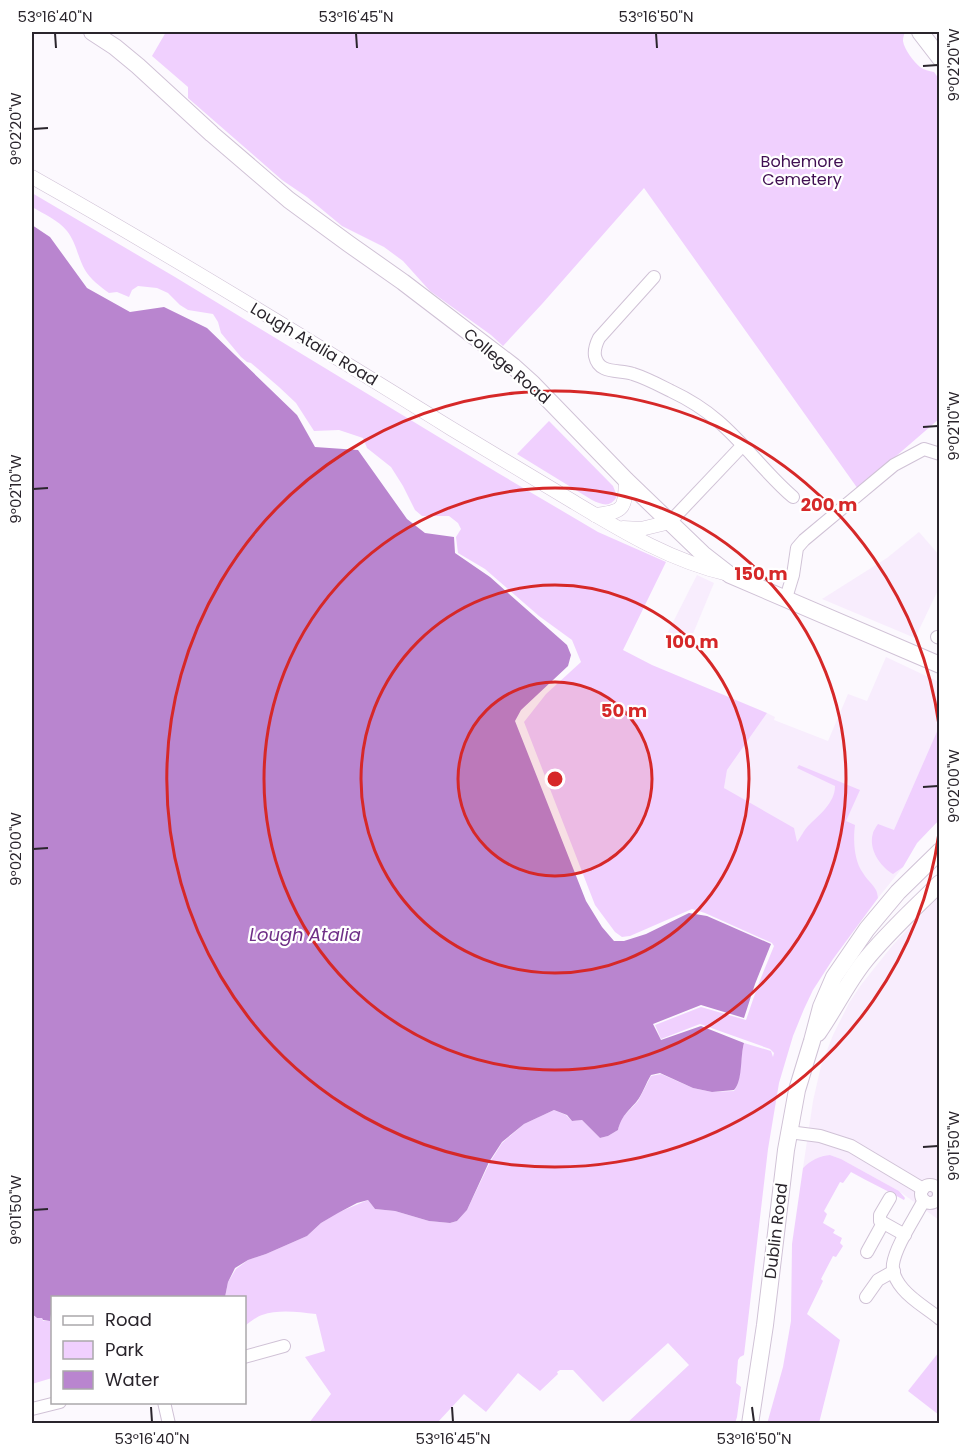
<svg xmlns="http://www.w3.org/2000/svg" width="971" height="1455" font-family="Poppins,sans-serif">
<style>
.built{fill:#f8edfd}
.green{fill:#f0d0fe}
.water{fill:#b985cf}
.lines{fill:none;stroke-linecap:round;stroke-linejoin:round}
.minor-casing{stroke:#d0c2d6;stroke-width:14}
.tertiary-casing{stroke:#d0c2d6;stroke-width:15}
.secondary-casing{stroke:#d0c2d6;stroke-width:18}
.minor{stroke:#fff;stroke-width:12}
.tertiary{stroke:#fff;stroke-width:14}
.secondary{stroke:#fff;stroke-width:16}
.ticks{fill:none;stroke:#2a252c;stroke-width:2}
.ring{fill:none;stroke:#d62828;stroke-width:3}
.labels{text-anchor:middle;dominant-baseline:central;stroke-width:4.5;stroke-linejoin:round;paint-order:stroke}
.park-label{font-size:16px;fill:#400f52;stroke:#fff}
.street-label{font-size:16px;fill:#2a252c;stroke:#fff}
.water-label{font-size:18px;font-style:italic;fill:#6f2f87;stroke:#fff}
.centre{fill:#d62828;stroke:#fff;stroke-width:3}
.ring-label{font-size:18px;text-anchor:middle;font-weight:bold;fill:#d62828;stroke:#fff;stroke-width:4.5;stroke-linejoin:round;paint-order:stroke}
.neatline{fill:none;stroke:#2a252c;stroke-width:2}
.ticks-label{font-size:15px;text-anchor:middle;fill:#2a252c}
</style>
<rect width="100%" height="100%" fill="#fcf9fe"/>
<g class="built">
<polygon points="919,532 939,555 940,586 915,638 822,599 887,558"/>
<polygon points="697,575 714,583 690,641 668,632"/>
<polygon points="886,657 939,682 939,820 917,843 903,867 878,898 878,894 797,843 724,788 727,770 767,713 775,717 774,720 828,741 848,694 867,701"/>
<polygon points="939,896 939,1220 899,1191 841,1159 830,1155 822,1156 810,1162 803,1168 813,1101 821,1066 833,1035 849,1003 861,985 892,946"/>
</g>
<g class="green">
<path d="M166,32H905C904,35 903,37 903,41C904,49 914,62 920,67C924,70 929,71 934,72L939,79V419L858,489L644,188L542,304L503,346L491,335L430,291L403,261L384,247L342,226L307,197L282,180L188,98V87L152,56Z"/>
<path d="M32,193L175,277L498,473L598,532L666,562L623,650L652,665L767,713L727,770L724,788L794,828L797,842C801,837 804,830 808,826C819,815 835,803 835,786L797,768L799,765L860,790L846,821L855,825C853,840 854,861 863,873C868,882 878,887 878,898L833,959L813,990L804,1009L793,1036L779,1083L768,1149L744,1355L740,1357L738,1360L736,1383L741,1387L737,1417L735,1423H627L689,1365L668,1343L603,1402L573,1370H560L557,1372L558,1374L540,1391L518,1373L486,1412L464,1394L437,1423H309L331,1394L305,1357L325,1351L316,1314C298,1312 279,1309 262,1315C256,1317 250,1322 245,1326L244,1298L225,1297L228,1282L236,1269L248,1260L266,1254L307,1236L321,1223L337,1213L368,1200L375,1209L395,1211L429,1221L450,1223L457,1221L467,1210L490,1162L502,1143L524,1124L554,1110L566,1115L572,1121L582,1120L600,1138L608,1136L618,1130L621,1119L638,1101L651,1076L661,1074L693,1088L712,1092L734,1091C742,1081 740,1057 744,1043L771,1051L773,1057L774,1053L770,1049L700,1024L661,1039L655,1025L701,1007L746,1020L758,985L774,946L772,943L705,913L692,909L630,936L622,937L615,932L595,905L524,722L546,694L581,662L572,640L539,616L485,569L458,553L456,537L461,529L458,523L449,516H422L415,510L403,486L391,467L367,448L363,438L339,430L314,431L296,403L279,387L251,363L247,362L241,357L221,333L218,322L213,314L188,310L180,305L168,293L157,288L138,286L132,290L129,297L117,292L109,293C101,287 90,279 85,270C78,258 76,242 67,231C58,220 44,214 32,207Z"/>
<path d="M549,421L613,486L617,496C611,508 602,505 592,500L517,454Z"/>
<path d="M939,727V820L917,843L903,867L893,874C880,866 868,849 873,833C873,832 877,825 878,824L894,830Z"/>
<path d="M830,1155L841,1159L899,1191L905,1198L904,1200C886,1190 869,1182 851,1172L843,1183L840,1182L824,1211L827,1214L823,1223L835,1230L833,1233L842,1238L840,1243L843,1246L836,1257L833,1256L821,1279L823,1281L807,1314L840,1340L819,1423L767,1424L783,1367L791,1321L792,1244L803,1168C811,1160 819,1156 830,1155Z"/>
<polygon points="52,1313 52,1378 32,1384 32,1315 37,1318 42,1318 43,1321 50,1321"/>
<polygon points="939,1352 939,1415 908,1391"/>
</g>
<path class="water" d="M32,225L50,237L87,288L130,312L164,307L207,328L297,415L315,447L358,450L407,519L425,533L454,537L455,553L490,577L567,645L571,655L568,666L521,710L515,721L586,901L602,927L614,941H624L646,934L689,913L707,916L771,944L755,984L744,1018L701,1005L653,1024L661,1040L701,1026L744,1043C740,1057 743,1081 734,1090L712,1092L693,1088L660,1073L651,1075C646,1083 642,1095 637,1101C627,1113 622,1115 618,1130L608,1136L600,1138L582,1120L572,1121L567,1115L554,1110L524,1124L502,1142L489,1162L467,1210L457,1221L450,1223L429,1221L395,1211L375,1209L368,1200L357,1203L338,1213L321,1223L307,1236L266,1254L248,1260L235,1268L228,1282L225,1297L52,1298V1313L51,1314L50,1321L43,1320L42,1318H37L32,1314Z"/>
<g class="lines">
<g class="minor-casing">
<g id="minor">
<path d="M654,277L599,338C596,344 594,350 595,356C599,375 619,369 633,374C646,378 659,385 671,391C688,399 704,409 718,421C745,444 766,474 793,497"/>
<polyline points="670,522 742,446"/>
<polyline points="786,598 793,575 797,548 804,540 894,465 924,449 940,454"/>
<polyline points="937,637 940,638"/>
<polyline points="789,1132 820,1136 851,1146 923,1189"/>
<circle cx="930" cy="1194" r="9"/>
<polyline points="890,1198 880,1215 880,1221 905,1235"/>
<path d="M924,1200C915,1218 896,1245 893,1264C892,1273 897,1282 903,1289C913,1301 928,1309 940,1319"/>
<polyline points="867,1252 883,1223"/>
<polyline points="866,1297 878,1280 894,1271"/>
<polyline points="244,1357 284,1346"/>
<polyline points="164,1402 169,1424"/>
<polyline points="32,1409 60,1402"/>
</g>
</g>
<g class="tertiary-casing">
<g id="tertiary">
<path d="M32,177C174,257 313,343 452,429C492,453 532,477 572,501C622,531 671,561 728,574"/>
<path d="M595,515C625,512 625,508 626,480"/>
<polyline points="623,528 641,529 670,522"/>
</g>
</g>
<g class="secondary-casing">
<g id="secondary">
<polyline points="92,32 115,47 138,66 212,134 289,200 349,244 403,282 513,366 533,384 626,480 703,554 730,575 940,665"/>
<polyline points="920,32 940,58"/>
<path d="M818,1033C834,1010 846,985 863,963C886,934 914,909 940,883"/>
<polyline points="750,1424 765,1325 786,1150 797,1090 812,1041 821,1007 834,977 867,929 898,892 940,851"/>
</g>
</g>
<use href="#minor" class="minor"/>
<use href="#tertiary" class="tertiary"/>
<use href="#secondary" class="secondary"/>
</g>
<path class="ticks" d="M55,33L56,48M356,33L357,48M656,33L657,48M923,66L938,65M33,129L48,128M923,427L938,426M33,489L48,488M923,787L938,786M33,849L48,848M923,1147L938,1146M33,1210L48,1209M151,1407L152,1422M452,1407L453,1422M752,1407L754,1422"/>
<circle cx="555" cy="779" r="97" fill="#d62828" fill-opacity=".12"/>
<g class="ring">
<circle cx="555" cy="779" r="97"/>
<circle cx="555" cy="779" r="194"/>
<circle cx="555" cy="779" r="291"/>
<path d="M939 833A388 388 0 1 1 939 725"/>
</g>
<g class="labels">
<g class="park-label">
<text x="802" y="161">Bohemore<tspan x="802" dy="18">Cemetery</tspan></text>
</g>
<g class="street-label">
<text transform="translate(314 344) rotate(31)">Lough Atalia Road</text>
<text transform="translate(507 366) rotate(40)">College Road</text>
<text transform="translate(776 1231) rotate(-83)">Dublin Road</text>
</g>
<g class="water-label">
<text x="305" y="934">Lough Atalia</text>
</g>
</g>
<circle cx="555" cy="779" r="9" class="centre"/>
<g class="ring-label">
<text x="829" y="511">200 m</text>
<text x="761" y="580">150 m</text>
<text x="692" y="648">100 m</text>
<text x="624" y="717">50 m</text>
</g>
<rect width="971" height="1455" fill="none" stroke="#ffffff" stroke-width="66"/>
<rect x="51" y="1296" width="195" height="108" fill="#ffffff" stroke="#aaa8ab" stroke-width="1.5"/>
<rect x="63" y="1316" width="30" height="9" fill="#ffffff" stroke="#aaa8ab" stroke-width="1.5"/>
<text x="105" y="1326" font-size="18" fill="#2a252c">Road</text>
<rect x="63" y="1341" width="30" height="18" fill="#f0d0fe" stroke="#aaa8ab" stroke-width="1.5"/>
<text x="105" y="1356" font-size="18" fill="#2a252c">Park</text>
<rect x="63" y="1371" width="30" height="18" fill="#b985cf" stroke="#aaa8ab" stroke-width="1.5"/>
<text x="105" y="1386" font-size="18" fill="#2a252c">Water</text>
<rect x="33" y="33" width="905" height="1389" class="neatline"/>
<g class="ticks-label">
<text x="55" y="22">53°16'40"N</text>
<text x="356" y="22">53°16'45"N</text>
<text x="656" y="22">53°16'50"N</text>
<text transform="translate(954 65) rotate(-90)" y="5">9°02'20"W</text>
<text transform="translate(16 129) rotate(-90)" y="5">9°02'20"W</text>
<text transform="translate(954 426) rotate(-90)" y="5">9°02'10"W</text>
<text transform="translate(16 489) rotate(-90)" y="5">9°02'10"W</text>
<text transform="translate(954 786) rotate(-90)" y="5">9°02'00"W</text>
<text transform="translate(16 849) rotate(-90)" y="5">9°02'00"W</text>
<text transform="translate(954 1146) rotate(-90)" y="5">9°01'50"W</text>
<text transform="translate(16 1210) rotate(-90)" y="5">9°01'50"W</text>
<text x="152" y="1444">53°16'40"N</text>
<text x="453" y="1444">53°16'45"N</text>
<text x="754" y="1444">53°16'50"N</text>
</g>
</svg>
